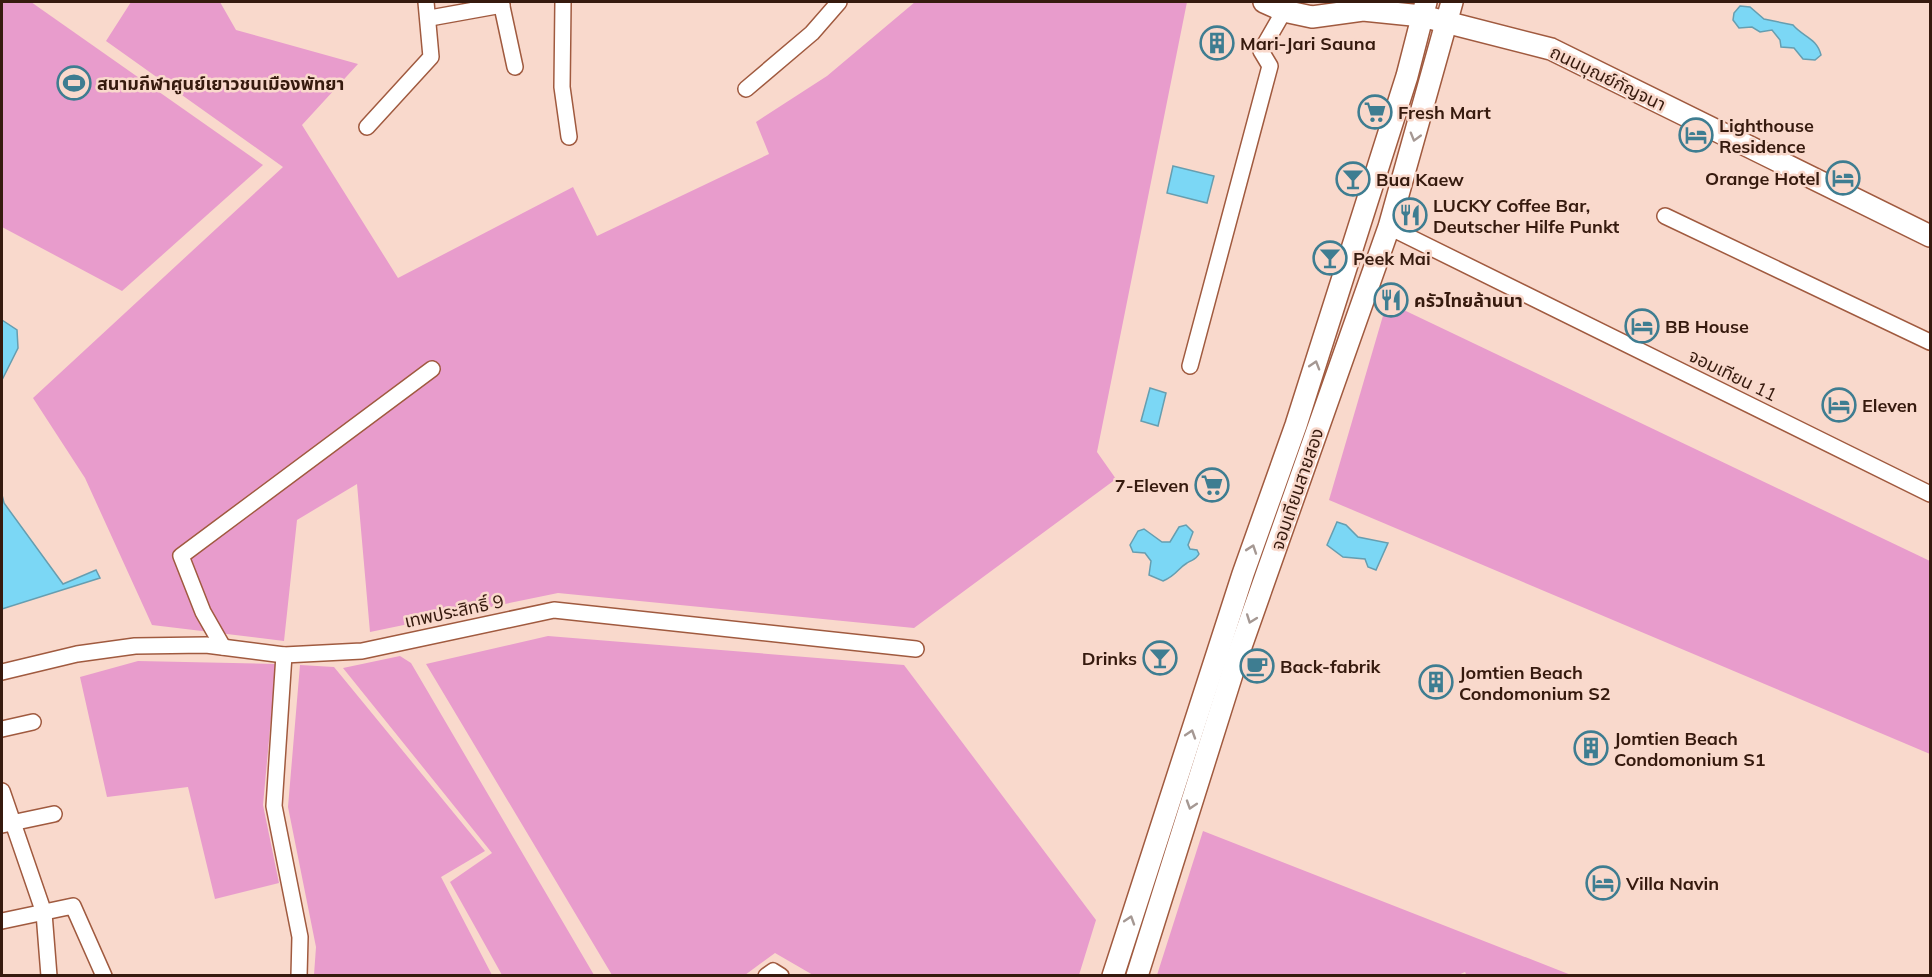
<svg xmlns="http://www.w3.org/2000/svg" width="1932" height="977" font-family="Mulish,'Noto Sans Thai',sans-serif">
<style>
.green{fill:#e89ccc}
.water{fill:#7bd7f5;stroke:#669eb0;stroke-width:1.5}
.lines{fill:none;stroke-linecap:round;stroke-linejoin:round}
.street-casing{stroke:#a05a3f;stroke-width:18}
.secondary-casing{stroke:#a05a3f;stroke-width:24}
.street{stroke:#fff;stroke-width:15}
.secondary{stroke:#fff;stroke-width:21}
.oneway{stroke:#a59893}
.labels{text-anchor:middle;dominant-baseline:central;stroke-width:5;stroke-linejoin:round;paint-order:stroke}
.poi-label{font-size:18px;font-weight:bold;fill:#361a0e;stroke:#f9d9cc;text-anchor:start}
.street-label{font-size:18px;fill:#361a0e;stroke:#f9d9cc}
</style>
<rect width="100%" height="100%" fill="#f9d9cc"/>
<g class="green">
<polygon points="2,2 31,2 263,165 122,291 2,227"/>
<polygon points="131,2 220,2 236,30 358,64 302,125 398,278 573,187 597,236 769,154 756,122 827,76 915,2 1187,2 1097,452 1116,479 914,628 558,593 370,632 357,484 297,520 284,641 152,625 85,478 33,398 283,167 106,41"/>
<polygon points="1387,302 1930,561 1930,754 1329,500"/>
<polygon points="548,636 904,665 1096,920 1079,975 813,975 775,953 745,975 612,975 426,664"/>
<polygon points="400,656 411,663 594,975 502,975 450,882 492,853 343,668"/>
<polygon points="138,661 276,664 263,805 279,883 215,899 188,787 107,797 80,677"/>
<polygon points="300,665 334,667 485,851 441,877 492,975 314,975 316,947 288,807"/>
<polygon points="1203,831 1571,975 1467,976 1465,972 1456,976 1157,975"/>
</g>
<g class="water">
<path d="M1740,6L1750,7L1764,19L1793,25C1803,37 1817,38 1821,55L1815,60L1803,59L1794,48L1781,47L1780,40L1772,30L1760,32L1752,27L1739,28L1733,20L1734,13Z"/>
<polygon points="1173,166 1214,176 1207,203 1167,193"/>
<polygon points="2,320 17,330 18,348 2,380"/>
<polygon points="1150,388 1166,393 1158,426 1141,421"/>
<polygon points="2,495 4,503 63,584 96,570 100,578 2,609"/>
<polygon points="1337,522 1346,525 1358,537 1388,543 1376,570 1368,567 1365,559 1343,557 1327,545"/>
<path d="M1186,525L1193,532L1188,545L1190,549L1197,550L1199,554C1195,561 1193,559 1187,563C1177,569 1177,575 1163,581L1149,575L1151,561L1145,553L1133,552L1130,545L1138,531L1144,529L1162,542H1170L1179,527Z"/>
</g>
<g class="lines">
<g class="street-casing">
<g id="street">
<polyline points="501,2 515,67"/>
<polyline points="563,2 562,87 569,137"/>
<polyline points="430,18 502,5"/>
<polyline points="746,89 812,33 839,2"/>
<polyline points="367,127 431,57 426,2"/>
<polyline points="1665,216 1930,342"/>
<polyline points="1389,227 1930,494"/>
<polyline points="1190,366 1270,66 1261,51 1284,11"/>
<polyline points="223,647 203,612 181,556 432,369"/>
<polyline points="284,655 274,806 300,937 299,976"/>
<polyline points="2,672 77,654 135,646 206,645 284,655 362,651 554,610 916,649"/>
<polyline points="2,729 33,722"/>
<polyline points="2,791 44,913 49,976"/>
<polyline points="2,825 54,814"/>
<polyline points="2,921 73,906 104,976"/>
<polyline points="766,976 773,971 781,976"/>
</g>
</g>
<g class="secondary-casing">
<g id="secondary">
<polyline points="1264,2 1284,11 1312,17 1363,10 1422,16 1551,49 1930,236"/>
<polyline points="1113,976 1243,574 1296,425 1407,76 1426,2"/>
<polyline points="1137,976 1238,655 1389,227 1452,2"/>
</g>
</g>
<use href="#street" class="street"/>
<use href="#secondary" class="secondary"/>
</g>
<defs><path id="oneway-chevron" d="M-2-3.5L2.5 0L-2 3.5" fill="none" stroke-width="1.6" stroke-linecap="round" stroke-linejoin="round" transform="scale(1.5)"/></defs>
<g class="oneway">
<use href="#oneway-chevron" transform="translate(1415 137) rotate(106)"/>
<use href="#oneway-chevron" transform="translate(1315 365) rotate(-73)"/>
<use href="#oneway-chevron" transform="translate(1252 549) rotate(-71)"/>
<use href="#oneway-chevron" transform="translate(1251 619) rotate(110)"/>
<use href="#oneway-chevron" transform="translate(1191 734) rotate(-72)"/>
<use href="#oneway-chevron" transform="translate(1191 805) rotate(108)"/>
<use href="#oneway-chevron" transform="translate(1130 920) rotate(-72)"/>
</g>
<defs>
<g id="building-ring" transform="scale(1.725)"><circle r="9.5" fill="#f9d9cc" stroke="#3e7d91" stroke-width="1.5"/><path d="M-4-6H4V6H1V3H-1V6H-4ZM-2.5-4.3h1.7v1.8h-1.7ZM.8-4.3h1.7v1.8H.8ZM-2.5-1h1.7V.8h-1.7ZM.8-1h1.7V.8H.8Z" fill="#3e7d91"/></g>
<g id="stadium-ring" transform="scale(1.725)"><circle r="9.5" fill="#f9d9cc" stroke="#3e7d91" stroke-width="1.5"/><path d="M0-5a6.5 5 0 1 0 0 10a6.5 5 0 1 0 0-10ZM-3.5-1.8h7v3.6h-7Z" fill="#3e7d91"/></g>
<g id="supermarket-ring" transform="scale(1.725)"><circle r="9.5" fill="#f9d9cc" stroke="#3e7d91" stroke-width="1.5"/><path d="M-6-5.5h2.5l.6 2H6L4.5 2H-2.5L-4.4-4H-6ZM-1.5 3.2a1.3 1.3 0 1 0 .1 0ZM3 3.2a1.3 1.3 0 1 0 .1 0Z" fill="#3e7d91"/></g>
<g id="hotel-ring" transform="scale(1.725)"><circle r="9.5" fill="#f9d9cc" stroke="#3e7d91" stroke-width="1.5"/><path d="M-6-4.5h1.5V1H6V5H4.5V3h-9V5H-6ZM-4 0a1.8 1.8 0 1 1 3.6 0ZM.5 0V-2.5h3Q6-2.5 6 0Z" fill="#3e7d91"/></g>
<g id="bar-ring" transform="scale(1.725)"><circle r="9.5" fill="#f9d9cc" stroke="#3e7d91" stroke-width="1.5"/><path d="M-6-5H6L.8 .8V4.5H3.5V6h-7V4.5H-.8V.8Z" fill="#3e7d91"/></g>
<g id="restaurant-ring" transform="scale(1.725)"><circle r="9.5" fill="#f9d9cc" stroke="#3e7d91" stroke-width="1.5"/><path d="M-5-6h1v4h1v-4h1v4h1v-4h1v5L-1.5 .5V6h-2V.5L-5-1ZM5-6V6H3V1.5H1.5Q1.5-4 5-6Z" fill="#3e7d91"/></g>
<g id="cafe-ring" transform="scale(1.725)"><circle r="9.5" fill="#f9d9cc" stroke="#3e7d91" stroke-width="1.5"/><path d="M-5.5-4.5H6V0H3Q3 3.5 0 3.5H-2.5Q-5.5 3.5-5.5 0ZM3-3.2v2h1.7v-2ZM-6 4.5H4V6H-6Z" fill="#3e7d91"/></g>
</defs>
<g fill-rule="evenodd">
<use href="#building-ring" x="1217" y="43"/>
<use href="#stadium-ring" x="74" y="83"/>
<use href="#supermarket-ring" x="1375" y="112"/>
<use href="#hotel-ring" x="1696" y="135"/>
<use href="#hotel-ring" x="1843" y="178"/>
<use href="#bar-ring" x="1353" y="179"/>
<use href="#restaurant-ring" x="1410" y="215"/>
<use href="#bar-ring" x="1330" y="258"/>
<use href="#restaurant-ring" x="1391" y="300"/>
<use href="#hotel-ring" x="1642" y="326"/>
<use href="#hotel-ring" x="1839" y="405"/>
<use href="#supermarket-ring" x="1212" y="485"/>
<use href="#bar-ring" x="1160" y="658"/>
<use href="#cafe-ring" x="1257" y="666"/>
<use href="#building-ring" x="1436" y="682"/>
<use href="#building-ring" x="1591" y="748"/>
<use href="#hotel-ring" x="1603" y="883"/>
</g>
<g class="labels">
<g class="poi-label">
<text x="1240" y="43">Mari-Jari Sauna</text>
<text x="97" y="83">สนามกีฬาศูนย์เยาวชนเมืองพัทยา</text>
<text x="1398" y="112">Fresh Mart</text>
<text x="1719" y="125">Lighthouse<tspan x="1719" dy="21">Residence</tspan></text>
<text x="1820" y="178" text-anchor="end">Orange Hotel</text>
<text x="1376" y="179">Bua Kaew</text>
<text x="1433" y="205">LUCKY Coffee Bar,<tspan x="1433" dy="21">Deutscher Hilfe Punkt</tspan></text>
<text x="1353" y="258">Peek Mai</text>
<text x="1414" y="300">ครัวไทยล้านนา</text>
<text x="1665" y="326">BB House</text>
<text x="1862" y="405">Eleven</text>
<text x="1189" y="485" text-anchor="end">7-Eleven</text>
<text x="1137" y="658" text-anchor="end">Drinks</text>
<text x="1280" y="666">Back-fabrik</text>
<text x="1459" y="672">Jomtien Beach<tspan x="1459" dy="21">Condomonium S2</tspan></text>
<text x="1614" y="738">Jomtien Beach<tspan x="1614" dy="21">Condomonium S1</tspan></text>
<text x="1626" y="883">Villa Navin</text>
</g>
<g class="street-label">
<text transform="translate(1608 78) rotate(26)">ถนนบุณย์กัญจนา</text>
<text transform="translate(1733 375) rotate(26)">จอมเทียน 11</text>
<text transform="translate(1297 489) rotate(-71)">จอมเทียนสายสอง</text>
<text transform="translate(454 611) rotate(-12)">เทพประสิทธิ์ 9</text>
</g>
</g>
<rect width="1932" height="977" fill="none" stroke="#361a0e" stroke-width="6"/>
</svg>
